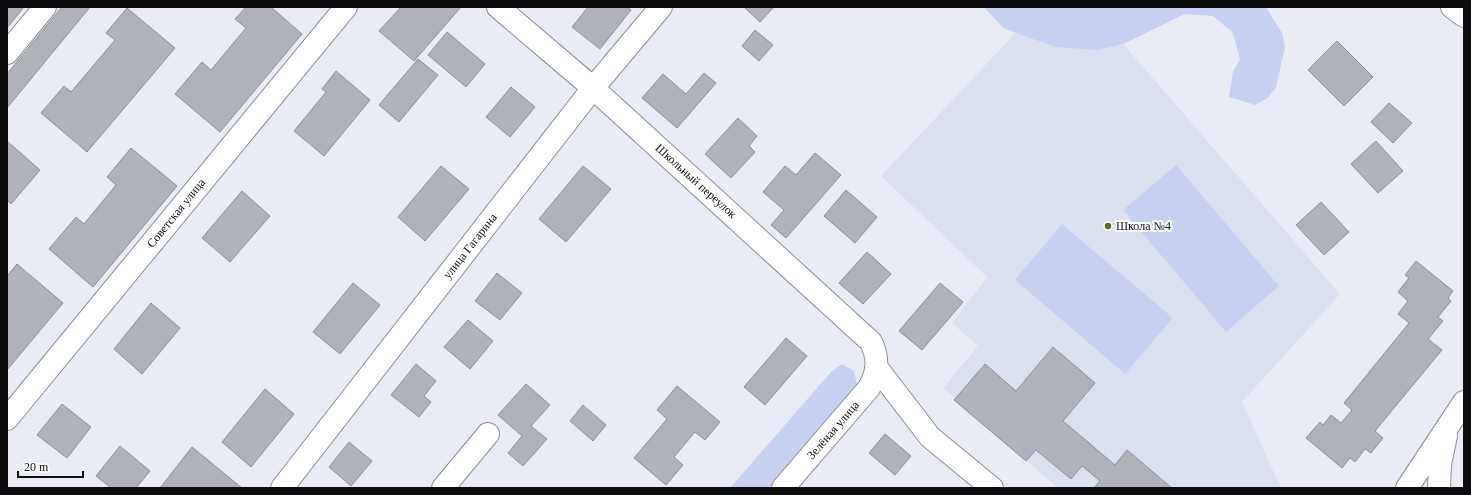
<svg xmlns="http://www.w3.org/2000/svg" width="1471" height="495" font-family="'Times New Roman',serif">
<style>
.built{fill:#dbe0ef}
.green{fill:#c8d0f1}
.building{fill:#b0b2ba;stroke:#8e9098}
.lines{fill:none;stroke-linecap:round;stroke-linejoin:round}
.minor-casing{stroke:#8a8c95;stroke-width:24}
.minor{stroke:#fff;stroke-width:22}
.poi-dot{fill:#5b701f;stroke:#fff;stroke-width:1.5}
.labels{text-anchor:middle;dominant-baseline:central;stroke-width:4;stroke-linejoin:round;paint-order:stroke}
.street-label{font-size:12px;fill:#0d0d10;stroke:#fff}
.poi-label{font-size:12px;fill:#0d0d10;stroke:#fff;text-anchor:start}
</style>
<rect width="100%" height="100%" fill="#eaecf5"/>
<polygon class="built" points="1040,7 1091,7 1340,294 1242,402 1281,488 1058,488 943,388 978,346 952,323 987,277 881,176"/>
<g class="green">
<polygon points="984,7 1266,7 1282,33 1285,47 1276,87 1268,98 1255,105 1229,97 1233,71 1240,60 1233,33 1213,16 1185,14 1123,44 1096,50 1055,47 1003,28"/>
<polygon points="1176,165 1279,286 1226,332 1123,210"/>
<polygon points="1062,224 1173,318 1125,374 1015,280"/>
<polygon points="842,364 854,371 857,384 770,488 730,488 831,372"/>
</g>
<g class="building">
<polygon points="7,7 24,7 7,28"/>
<polygon points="62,7 90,7 7,108 7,74"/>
<polygon points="246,7 271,7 302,34 220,132 175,94 202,62 211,70 246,28 235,19"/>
<polygon points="401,7 461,7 414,61 379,31"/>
<polygon points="588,7 627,7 631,10 600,49 572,27"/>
<polygon points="744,7 774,7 760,22"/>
<polygon points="127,8 175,48 87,152 41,113 64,86 71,92 115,40 106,33"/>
<polygon points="755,30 773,45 759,61 742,46"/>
<polygon points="447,32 485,64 466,87 428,55"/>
<polygon points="1337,41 1373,77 1344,106 1308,70"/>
<polygon points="418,59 438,75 399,122 379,105"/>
<polygon points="336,71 370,100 324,156 294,131 326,92 322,89"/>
<polygon points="704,73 716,83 677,128 642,98 663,74 686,94"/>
<polygon points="511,87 535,107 510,137 486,117"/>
<polygon points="1389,103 1412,123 1393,143 1371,122"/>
<polygon points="738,118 757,136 749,146 755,152 731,178 705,154"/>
<polygon points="7,141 40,170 11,204 7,200"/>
<polygon points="1376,141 1403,171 1378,193 1351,164"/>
<polygon points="131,148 177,186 93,287 49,249 76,217 84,224 116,185 107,177"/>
<polygon points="815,153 841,175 786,238 771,225 784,210 763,192 785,166 796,175"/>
<polygon points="441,166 469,189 425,241 398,217"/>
<polygon points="583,166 611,189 566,242 539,219"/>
<polygon points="846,190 877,217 855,243 824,216"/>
<polygon points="242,191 270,216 230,262 202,238"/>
<polygon points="1321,202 1349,232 1324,255 1296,225"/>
<polygon points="867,252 891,274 863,304 839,283"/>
<polygon points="1416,261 1453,291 1448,298 1451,301 1438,317 1443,321 1428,339 1442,350 1375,431 1383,438 1371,453 1365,449 1355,462 1350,458 1342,468 1306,438 1320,422 1323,425 1331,415 1341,423 1352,410 1344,403 1409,323 1398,314 1408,301 1398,292 1409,278 1405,275"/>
<polygon points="17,264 63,303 7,370 7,276"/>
<polygon points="497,273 522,293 500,320 475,301"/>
<polygon points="353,283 380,305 340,354 313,332"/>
<polygon points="940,283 963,302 922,350 899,331"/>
<polygon points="151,303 180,328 142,374 114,349"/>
<polygon points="468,320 493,341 470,369 444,347"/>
<polygon points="786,338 807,356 765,405 744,387"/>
<polygon points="1053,347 1095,383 1063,421 1115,465 1127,450 1172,488 1094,488 1100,481 1082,466 1071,479 1036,450 1026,461 954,400 985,364 1016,391"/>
<polygon points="416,364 436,381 424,396 431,402 419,417 391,395"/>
<polygon points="526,384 550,405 531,426 547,439 523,466 508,453 522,436 498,415"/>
<polygon points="677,386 720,422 705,440 695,432 674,457 683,465 666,485 634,458 667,419 657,410"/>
<polygon points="265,389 294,414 251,467 222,442"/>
<polygon points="62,404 91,427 67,458 37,435"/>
<polygon points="583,405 606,425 593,441 570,421"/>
<polygon points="885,434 911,456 895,475 869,453"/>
<polygon points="349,442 372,461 351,486 329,467"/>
<polygon points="120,446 150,471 136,488 111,488 96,476"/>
<polygon points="192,447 242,488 160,488"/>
</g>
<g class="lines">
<g class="minor-casing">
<g id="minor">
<path d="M498,7L593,88L871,342C879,358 878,372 869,388L783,488"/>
<polyline points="1452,7 1464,16"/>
<polyline points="7,53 45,7"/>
<polyline points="877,368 930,437 992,488"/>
<polyline points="7,419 346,7"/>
<polyline points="282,488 593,88 661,7"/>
<polyline points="443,488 488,434"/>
<polyline points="1407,488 1464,402"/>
<polyline points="1439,488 1440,464 1446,436"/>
</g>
</g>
<use href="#minor" class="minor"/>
</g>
<circle class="poi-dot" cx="1108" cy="226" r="4"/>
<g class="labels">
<g class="street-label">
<text transform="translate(696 181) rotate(42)">Школьный переулок</text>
<text transform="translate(176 213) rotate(-51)">Советская улица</text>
<text transform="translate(470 246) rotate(-52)">улица Гагарина</text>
<text transform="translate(833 430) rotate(-49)">Зелёная улица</text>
</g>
<g class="poi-label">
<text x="1116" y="226">Школа №4</text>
</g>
</g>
<rect width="1471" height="495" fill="none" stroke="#0d0d10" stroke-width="16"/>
<path d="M18 471v6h65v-6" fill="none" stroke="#0d0d10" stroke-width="2"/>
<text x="24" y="471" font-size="12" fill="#0d0d10" stroke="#ffffff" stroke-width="3" paint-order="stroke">20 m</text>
</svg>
